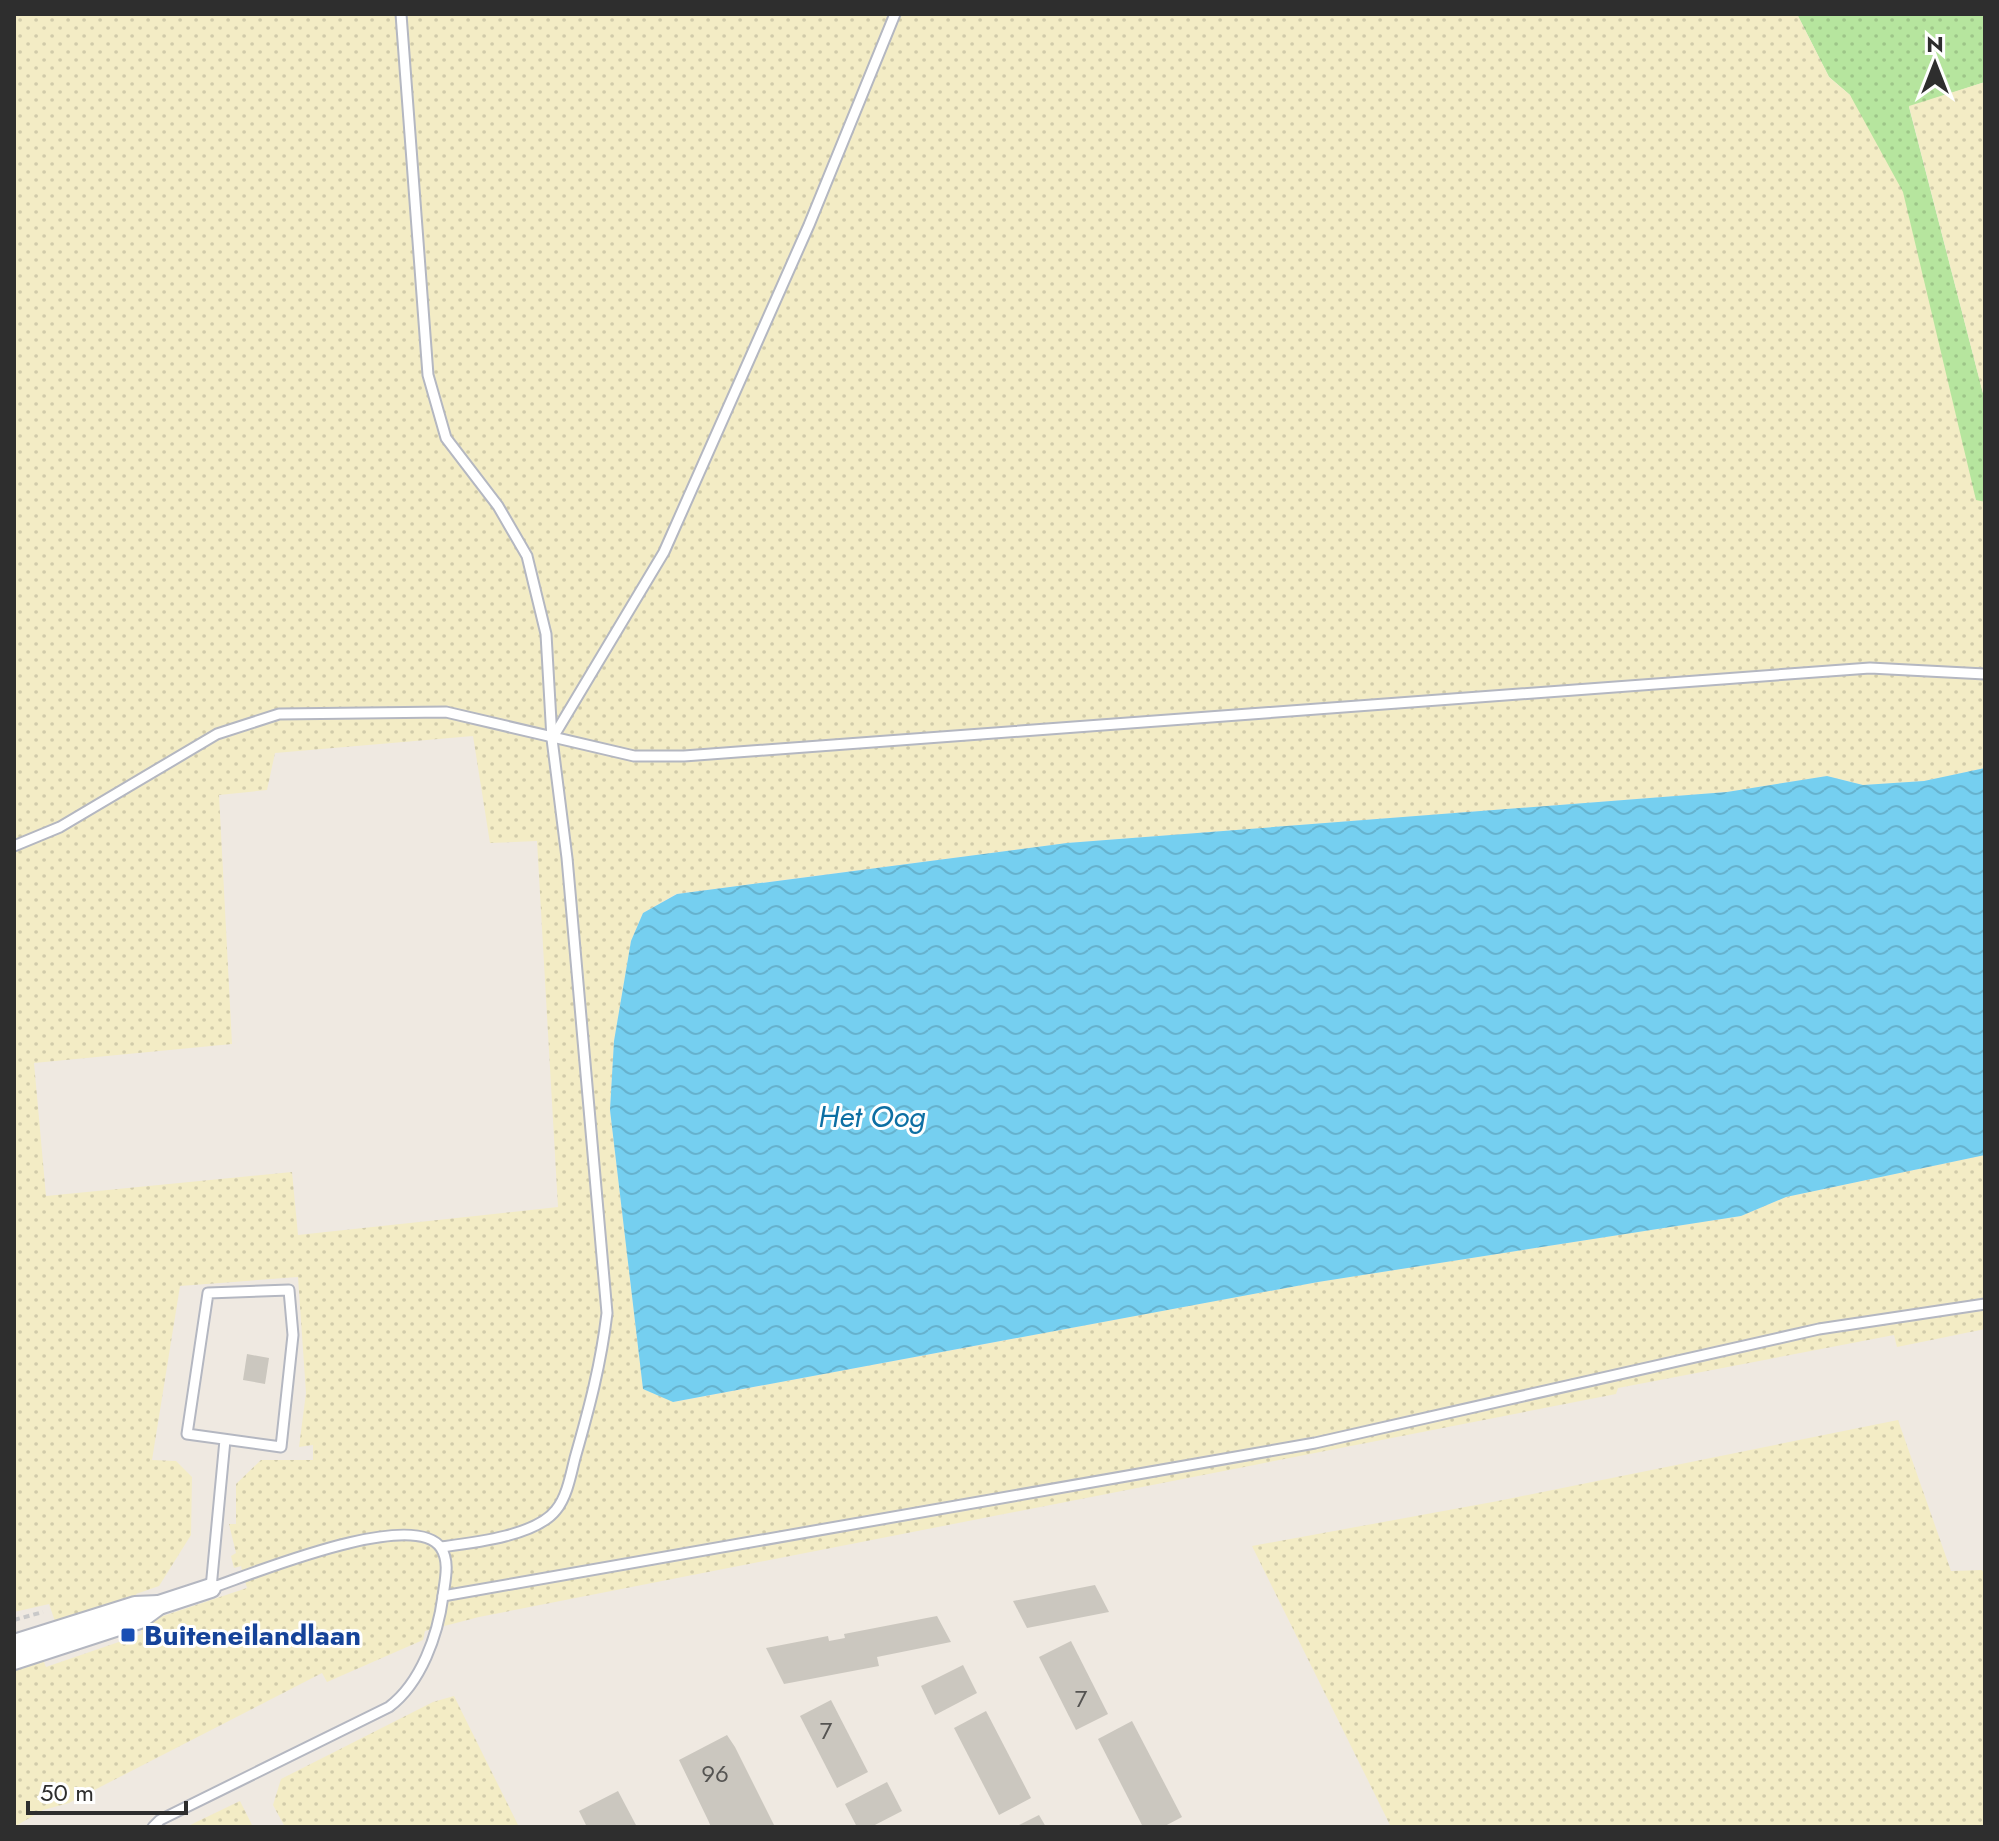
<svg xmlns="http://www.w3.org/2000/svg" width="1999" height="1841" font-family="Jost,sans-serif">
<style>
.grass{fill:url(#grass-dots)}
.sand{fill:url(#sand-dots);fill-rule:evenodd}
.water{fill:url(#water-waves)}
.building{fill:#cbc7bf}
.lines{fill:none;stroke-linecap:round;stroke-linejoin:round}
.lane-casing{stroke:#b4b7c1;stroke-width:13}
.street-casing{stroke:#b4b7c1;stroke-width:22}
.path{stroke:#c9c9c9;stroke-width:4;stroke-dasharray:6 4;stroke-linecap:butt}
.lane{stroke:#fff;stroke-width:9}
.street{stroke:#fff;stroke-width:18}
.transit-dot{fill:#1a4fb4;stroke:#fff;stroke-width:3}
.labels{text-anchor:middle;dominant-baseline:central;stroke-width:6;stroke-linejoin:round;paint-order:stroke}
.number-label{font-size:24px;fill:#555452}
.transit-label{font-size:28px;font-weight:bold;fill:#164399;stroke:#fff;text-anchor:start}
.water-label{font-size:30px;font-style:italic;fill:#0d6fa3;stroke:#fff}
</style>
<defs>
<pattern id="grass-dots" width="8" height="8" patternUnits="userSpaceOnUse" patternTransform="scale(2)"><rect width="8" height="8" fill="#b6e59e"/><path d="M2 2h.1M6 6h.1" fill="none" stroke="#9dc588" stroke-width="1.8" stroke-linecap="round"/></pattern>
<pattern id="sand-dots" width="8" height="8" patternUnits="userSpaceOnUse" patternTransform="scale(2)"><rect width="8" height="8" fill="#f3ecc5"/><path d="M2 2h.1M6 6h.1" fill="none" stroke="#d1cbaa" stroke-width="1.8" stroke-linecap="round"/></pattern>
<pattern id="water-waves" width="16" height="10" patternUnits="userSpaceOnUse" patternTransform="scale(2)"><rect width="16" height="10" fill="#75cff0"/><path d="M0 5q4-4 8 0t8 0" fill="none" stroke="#66b2ce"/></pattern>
</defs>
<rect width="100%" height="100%" fill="#efe9e1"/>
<polygon class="grass" points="1797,14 1985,14 1985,82 1909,107 1985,401 1985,502 1976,501 1850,95 1829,77"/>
<g class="sand">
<path d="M14,14H1797L1829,77L1850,95L1903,192L1976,500L1985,502V768L1924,781L1863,785L1827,776L1727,792L1067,843L676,894L643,913L631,941L614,1041L610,1110L643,1389L674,1402L1318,1282L1741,1216L1786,1197L1985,1155V1329L1897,1347L1894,1335L1618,1388L1616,1394L479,1617L425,1631L423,1640L327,1682L322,1673L69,1803L43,1810L14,1827V1664L42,1657L46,1667L142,1634L139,1624L247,1588L241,1566L234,1568L231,1556L236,1553L229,1524H236V1484L261,1460H313V1445L299,1447L306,1393L298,1277L180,1286L152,1460L176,1461L192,1477L191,1535L159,1586L136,1594L138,1600L57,1627L49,1604L14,1612ZM473,736L490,843L537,841L558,1207L298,1235L292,1172L46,1196L34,1063L232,1044L219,795L267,790L275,753Z"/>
<polygon points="1985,82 1985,401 1909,106"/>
<polygon points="1898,1420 1951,1571 1982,1570 1985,1575 1985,1827 1391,1827 1252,1546 1498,1501"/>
<polygon points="454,1696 519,1827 285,1827 273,1805 281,1779 433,1702"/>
<polygon points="240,1801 253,1827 186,1827"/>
</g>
<polygon class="water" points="1985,768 1985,1155 1786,1197 1741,1216 1318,1282 673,1402 643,1389 610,1110 614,1041 631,941 643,913 677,894 1067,843 1727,792 1827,776 1863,785 1924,781"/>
<g class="building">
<polygon points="247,1354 269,1358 265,1384 243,1380"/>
<polygon points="1095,1585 1109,1612 1027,1628 1013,1601"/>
<polygon points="937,1616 951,1642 877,1657 879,1666 784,1684 766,1648 828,1636 829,1641 845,1638 844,1634"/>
<polygon points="1071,1641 1108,1714 1076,1730 1039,1657"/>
<polygon points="963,1665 977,1693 935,1715 921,1686"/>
<polygon points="831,1700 868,1772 837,1788 800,1716"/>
<polygon points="986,1711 1031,1798 999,1815 954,1728"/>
<polygon points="1132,1721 1182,1817 1163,1827 1143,1827 1098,1739"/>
<polygon points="727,1735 735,1747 775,1827 711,1827 708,1820 679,1760"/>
<polygon points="887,1782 902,1811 871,1827 857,1827 845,1804"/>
<polygon points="618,1791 637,1827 587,1827 579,1811"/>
<polygon points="1039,1815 1046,1827 1015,1827"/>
</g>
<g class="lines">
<g class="lane-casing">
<g id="lane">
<path d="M401,14L428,375L446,438L498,506L527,556L546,634L552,739L567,858L607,1313C601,1364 589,1409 575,1458C571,1474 567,1497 556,1510C536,1536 472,1543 441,1547"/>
<polyline points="552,739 664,552 809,225 895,14"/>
<polyline points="14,846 60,827 217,734 279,714 446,712 634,756 684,756 1870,668 1985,674"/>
<polygon points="289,1290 293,1335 281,1447 187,1434 208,1293"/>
<path d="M225,1440L211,1588C250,1575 413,1507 441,1548C450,1562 445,1580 443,1596"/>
<path d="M153,1827L160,1820L389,1707C421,1683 438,1635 443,1596L1315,1443L1819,1329L1985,1304"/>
</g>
</g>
<g class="street-casing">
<g id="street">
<polyline points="14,1644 135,1606 159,1605"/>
<polyline points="14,1660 140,1619 159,1605 211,1588"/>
</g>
</g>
<polyline class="path" points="14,1620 43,1612"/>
<use href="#lane" class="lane"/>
<use href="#street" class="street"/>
</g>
<rect class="transit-dot" x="120" y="1627" width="16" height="16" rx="4"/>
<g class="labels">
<g class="number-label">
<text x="1081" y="1698">7</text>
<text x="826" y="1730">7</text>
<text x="715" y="1773">96</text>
</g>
<g class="transit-label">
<text x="144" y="1635">Buiteneilandlaan</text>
</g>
<g class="water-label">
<text x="872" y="1116">Het Oog</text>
</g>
</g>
<rect width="1999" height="1841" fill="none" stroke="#2e2e2e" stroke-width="32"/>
<g transform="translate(1935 64)" stroke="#ffffff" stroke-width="6" paint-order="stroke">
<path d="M0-6L14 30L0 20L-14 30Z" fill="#2e2e2e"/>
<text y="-12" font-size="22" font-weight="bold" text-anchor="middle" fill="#2e2e2e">N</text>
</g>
<path d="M28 1801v12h158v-12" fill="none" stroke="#2e2e2e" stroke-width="4"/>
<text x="40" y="1801" font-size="24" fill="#2e2e2e" stroke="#ffffff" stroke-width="6" paint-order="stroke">50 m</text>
</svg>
